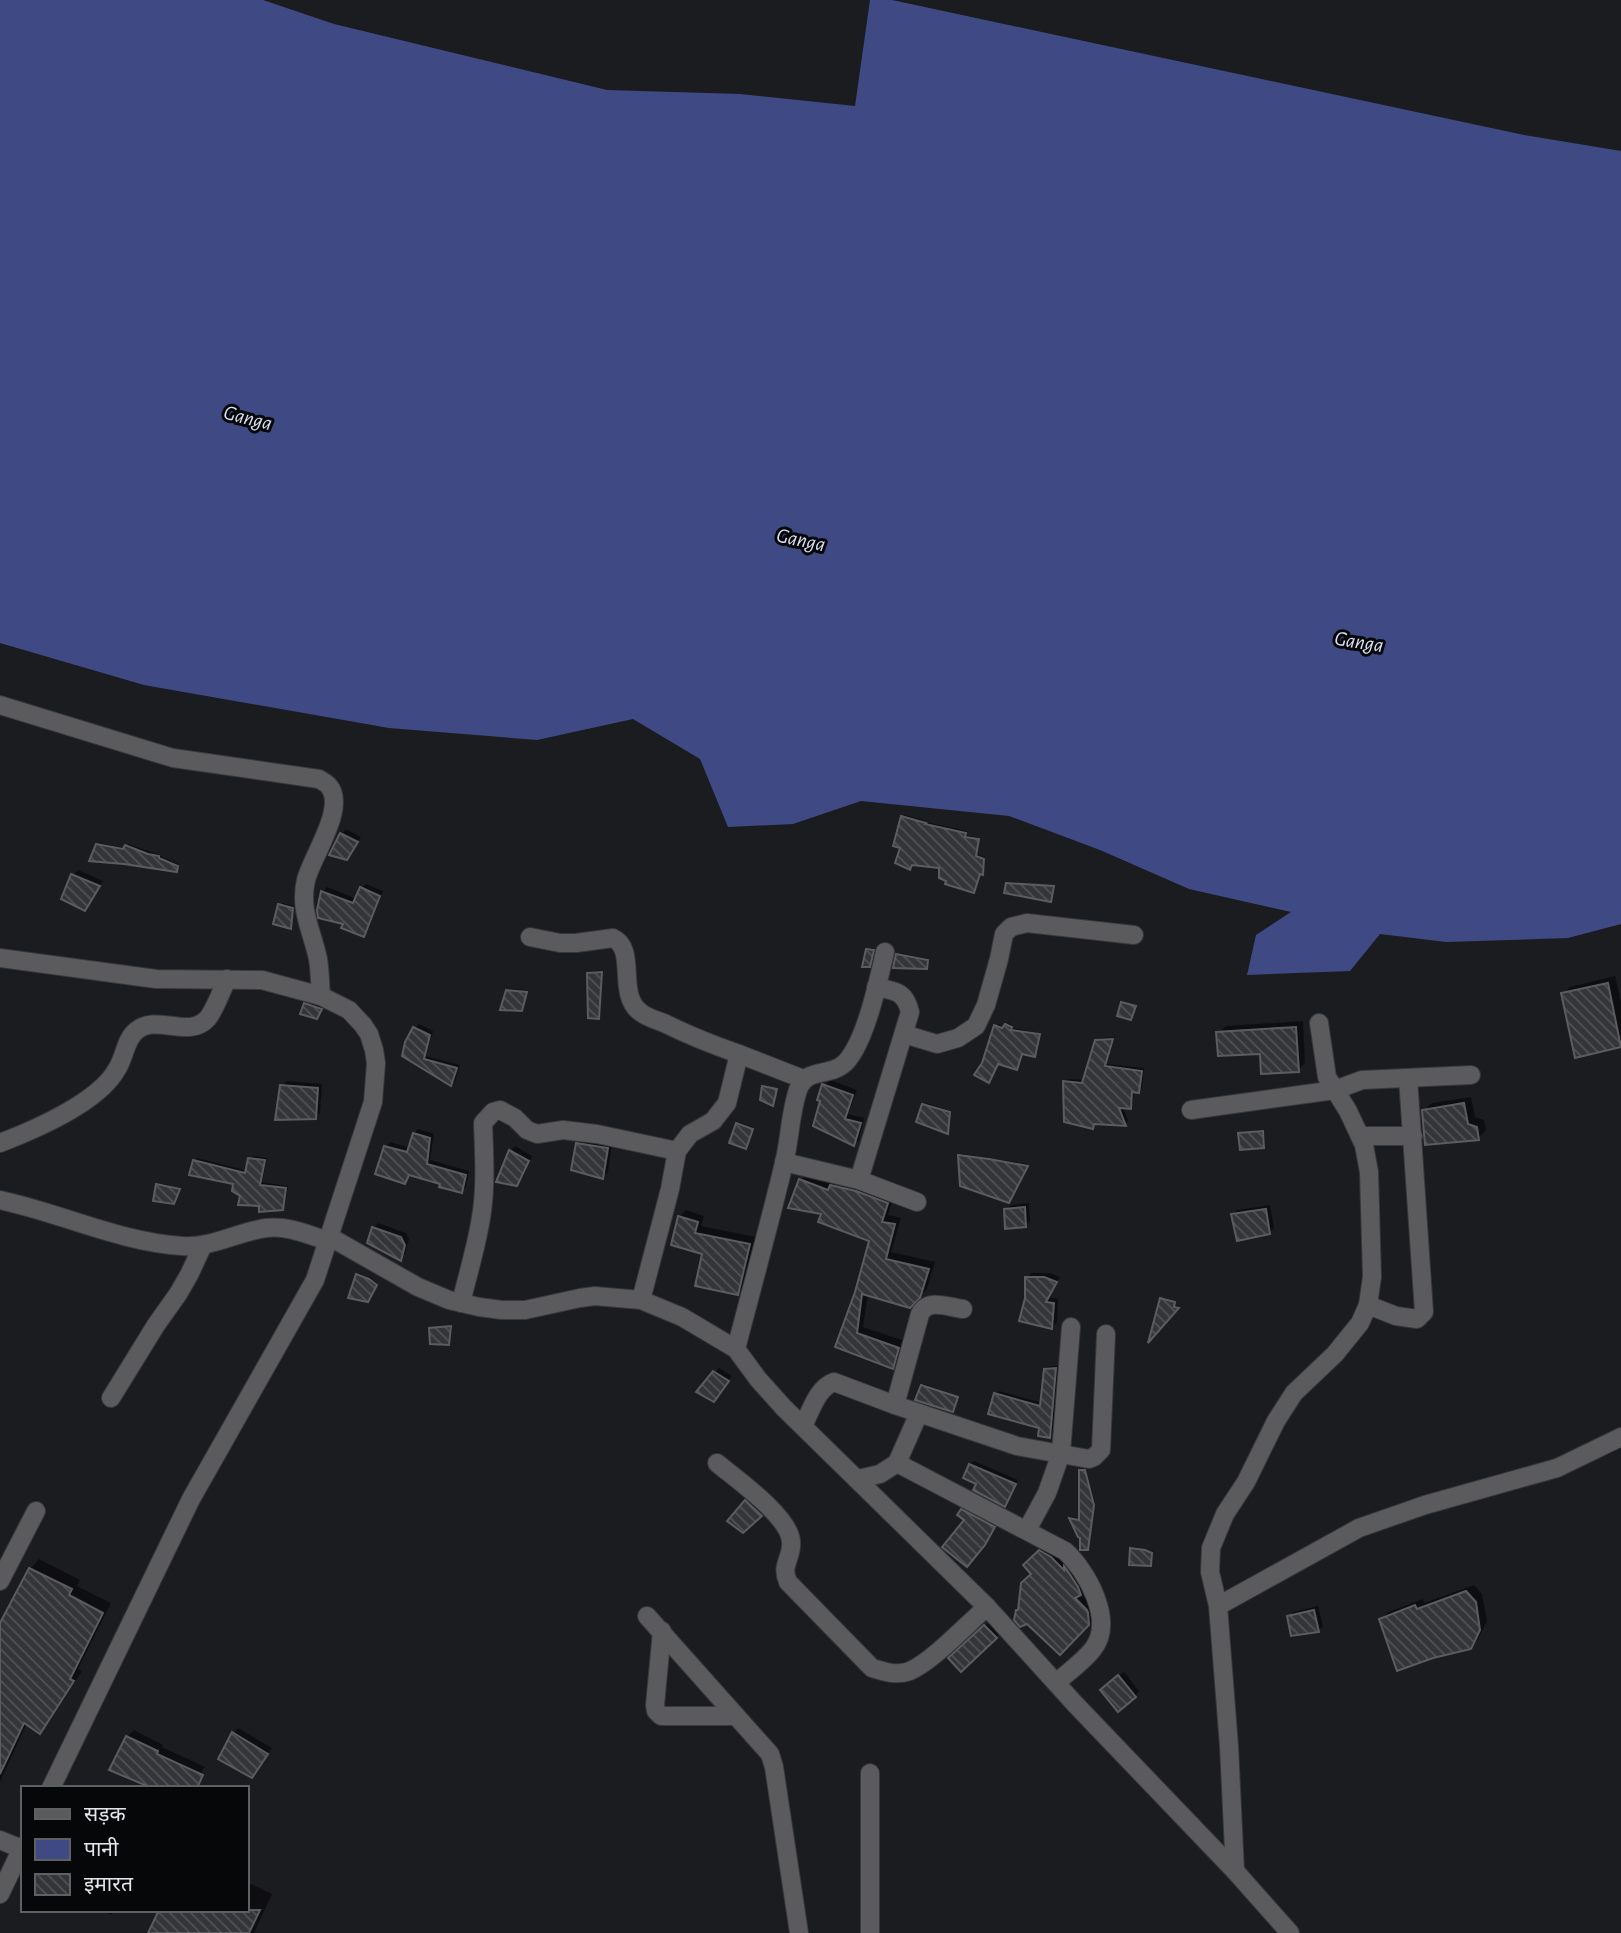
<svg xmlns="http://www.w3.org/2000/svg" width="1621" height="1933" font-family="'Alegreya Sans','Noto Sans Devanagari',sans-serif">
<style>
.water{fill:#3f4a85}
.shadow{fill:#0007}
.building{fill:url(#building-back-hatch);stroke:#5b5c60;stroke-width:2}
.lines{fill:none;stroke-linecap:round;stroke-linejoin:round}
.minor-casing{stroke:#37383b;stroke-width:20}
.minor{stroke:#5b5b5d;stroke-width:18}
.labels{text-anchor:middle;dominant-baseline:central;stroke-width:6;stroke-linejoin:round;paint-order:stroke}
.water-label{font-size:21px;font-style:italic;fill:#dbe0f3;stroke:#060708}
</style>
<defs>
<pattern id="building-back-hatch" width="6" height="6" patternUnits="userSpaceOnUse" patternTransform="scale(1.75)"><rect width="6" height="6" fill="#343539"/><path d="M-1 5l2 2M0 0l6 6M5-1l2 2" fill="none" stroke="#515256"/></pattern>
</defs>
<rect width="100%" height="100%" fill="#1b1c1f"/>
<polygon class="water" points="0,0 263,0 334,24 607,90 740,94 855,106 870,0 892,0 1524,135 1621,151 1621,924 1568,938 1446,942 1380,934 1350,971 1247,975 1256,935 1291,912 1189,889 1100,850 1009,816 861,801 793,824 728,827 700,759 633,719 537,740 389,728 144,685 0,643"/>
<g class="shadow">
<polygon points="905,815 926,821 926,822 967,831 966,835 980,838 977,854 985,857 984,871 981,872 974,891 940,867 913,864 910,867 903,847 903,817"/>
<polygon points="346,829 361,837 347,858 341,834"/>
<polygon points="100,843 125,848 128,844 160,855 160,856 179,864 178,868 176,870 98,845"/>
<polygon points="78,870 103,881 89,904 63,898 73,875"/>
<polygon points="1009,882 1055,885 1050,900 1007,884"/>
<polygon points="366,884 383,891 368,930 363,935 346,922 323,892 327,887 357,899 361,889"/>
<polygon points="282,903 294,906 292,925 291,927 280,905"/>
<polygon points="900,953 929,959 928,966 926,968 898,955"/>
<polygon points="590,971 603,971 600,1015 598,1017 588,973"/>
<polygon points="1615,976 1621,1002 1621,1045 1576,1055 1563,994 1570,987"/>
<polygon points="510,989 528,990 523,1007 508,991"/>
<polygon points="307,1002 322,1007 319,1016 306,1004"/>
<polygon points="1303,1021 1305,1063 1298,1070 1218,1033 1226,1026"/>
<polygon points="1008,1023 1012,1025 1011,1028 1041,1033 1037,1053 1035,1055 1023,1052 1017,1068 999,1062 983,1064 996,1026 998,1024 1005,1027"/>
<polygon points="419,1024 433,1031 426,1056 460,1065 455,1081 451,1084 404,1055 415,1028"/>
<polygon points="1115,1037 1107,1064 1144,1068 1142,1088 1139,1091 1134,1090 1133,1104 1130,1107 1123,1107 1128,1121 1125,1124 1096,1122 1093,1127 1065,1082 1068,1079 1085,1080 1097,1041 1100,1038"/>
<polygon points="830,1080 857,1090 848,1114 864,1118 859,1140 854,1144 822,1100 819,1099 825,1085"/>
<polygon points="287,1081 322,1084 320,1113 315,1118 282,1086"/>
<polygon points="1471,1097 1475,1117 1484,1120 1486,1130 1478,1138 1424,1110 1432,1103"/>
<polygon points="926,1103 951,1111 947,1132 924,1105"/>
<polygon points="739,1122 753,1127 747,1145 737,1124"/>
<polygon points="418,1129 434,1134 430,1160 469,1171 466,1187 462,1191 443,1182 411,1173 405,1182 385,1147 390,1142 410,1148 414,1134"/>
<polygon points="1264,1130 1265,1144 1263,1146 1240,1134 1242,1132"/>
<polygon points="582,1139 612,1144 608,1172 603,1177 578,1144"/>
<polygon points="515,1146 532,1156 522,1179 517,1184 511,1151"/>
<polygon points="962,1154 1028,1164 1011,1200 960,1156"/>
<polygon points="253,1156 267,1158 262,1182 288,1186 285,1205 282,1208 261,1204 242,1195 235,1183 195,1161 197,1158 248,1171 250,1159"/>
<polygon points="808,1173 834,1183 838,1179 894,1196 888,1215 901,1218 891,1252 935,1262 927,1289 910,1306 868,1294 863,1327 905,1341 899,1360 893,1367 838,1346 857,1293 871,1239 824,1212 801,1180"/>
<polygon points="159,1183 180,1188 175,1200 157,1185"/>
<polygon points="1029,1203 1030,1221 1026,1225 1006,1209 1011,1205"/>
<polygon points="1270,1205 1274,1228 1269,1233 1233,1215 1237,1210"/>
<polygon points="686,1210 704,1216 701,1226 756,1237 745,1286 738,1293 704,1253 673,1244 680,1216"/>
<polygon points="378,1223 406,1233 409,1239 405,1254 401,1259 374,1228"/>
<polygon points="359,1273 371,1278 377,1283 369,1298 357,1275"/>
<polygon points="1032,1273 1050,1273 1060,1277 1049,1297 1058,1299 1057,1322 1052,1327 1027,1298 1027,1277"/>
<polygon points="1163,1297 1176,1301 1175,1305 1178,1306 1152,1337"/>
<polygon points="1049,1366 1059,1366 1053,1433 1050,1436 996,1394 999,1391 1043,1403 1045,1369"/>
<polygon points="719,1368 732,1376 714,1400 715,1372"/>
<polygon points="924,1384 959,1396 954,1409 922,1386"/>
<polygon points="974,1461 1018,1480 1008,1501 1005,1505 978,1484 965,1477 970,1464"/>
<polygon points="1083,1469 1086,1469 1095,1503 1089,1547 1087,1549 1071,1519 1073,1517 1081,1519 1081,1470"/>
<polygon points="751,1497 765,1510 743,1531 730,1521"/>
<polygon points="965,1507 997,1523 988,1540 967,1520 962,1510"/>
<polygon points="1048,1544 1088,1586 1083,1591 1094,1602 1096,1616 1060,1653 1017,1610 1020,1608 1033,1573 1026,1565"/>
<polygon points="1133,1547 1153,1551 1152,1562 1150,1564 1132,1549"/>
<polygon points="39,1559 80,1580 77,1586 111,1603 78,1669 82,1671 49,1722 40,1731 27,1723 0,1782 0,1631 30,1569"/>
<polygon points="1474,1585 1482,1594 1487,1621 1478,1639 1470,1647 1381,1619 1388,1612 1423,1599 1424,1603"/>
<polygon points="1318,1606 1323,1626 1318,1631 1289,1617 1293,1612"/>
<polygon points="990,1622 1000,1633 961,1669 951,1659"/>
<polygon points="1124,1672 1139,1691 1135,1696 1107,1686"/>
<polygon points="238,1728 272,1748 252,1776 220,1758 234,1733"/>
<polygon points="134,1730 163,1745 162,1747 205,1767 191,1788 127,1737"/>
<polygon points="247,1882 272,1894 254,1933 150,1933 247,1910"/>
<polygon points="103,1910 115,1910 111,1915"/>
</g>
<g class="building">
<polygon points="901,816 926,823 925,824 966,833 965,837 979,839 976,856 984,859 983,875 980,874 974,893 945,884 946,881 939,878 939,868 912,865 910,870 895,863 900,848 893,846"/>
<polygon points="340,833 358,842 347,860 329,855"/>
<polygon points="96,844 123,849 125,845 148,854 159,856 159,858 178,866 177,872 124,864 89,861"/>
<polygon points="71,874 100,886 85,911 61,899"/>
<polygon points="1006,883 1054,886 1051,902 1004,893"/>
<polygon points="360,887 380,896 364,937 341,928 343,924 318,918 317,910 321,891 353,903"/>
<polygon points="278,904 293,908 291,929 273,924"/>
<polygon points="866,949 874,950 870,967 862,967"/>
<polygon points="896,954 928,960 927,969 893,968"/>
<polygon points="602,972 599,1019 588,1018 587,973"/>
<polygon points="1608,983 1621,1047 1575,1058 1561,993"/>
<polygon points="506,990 527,992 522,1011 500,1010"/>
<polygon points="1121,1002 1136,1006 1131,1020 1117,1016"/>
<polygon points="304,1003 322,1009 317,1019 300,1014"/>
<polygon points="1005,1024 1012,1027 1011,1030 1040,1034 1035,1057 1022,1054 1017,1070 998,1064 989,1083 974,1075 982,1063 994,1025 1002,1028"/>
<polygon points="413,1027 430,1035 424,1059 457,1068 451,1086 402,1056 405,1042"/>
<polygon points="1296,1027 1299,1072 1261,1074 1260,1054 1218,1056 1216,1032"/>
<polygon points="1113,1039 1105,1066 1142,1071 1139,1093 1132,1092 1131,1109 1119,1108 1126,1126 1094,1124 1093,1129 1064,1122 1063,1081 1082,1083 1095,1040"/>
<polygon points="822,1084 853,1095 845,1119 861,1123 854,1146 813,1126 820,1101 817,1100"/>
<polygon points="280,1085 318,1088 316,1119 275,1120"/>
<polygon points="762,1086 777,1089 773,1106 760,1100"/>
<polygon points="1464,1103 1468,1124 1477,1127 1479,1140 1425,1145 1422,1110"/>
<polygon points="922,1104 950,1112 948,1134 916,1122"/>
<polygon points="736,1123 753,1129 746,1149 729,1143"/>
<polygon points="1263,1131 1264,1148 1240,1150 1238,1133"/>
<polygon points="413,1133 430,1138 427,1164 466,1175 462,1193 439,1187 440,1184 409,1175 405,1184 375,1174 384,1146 407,1152"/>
<polygon points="576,1143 608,1148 603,1179 571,1170"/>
<polygon points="509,1150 529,1161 517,1186 496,1182"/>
<polygon points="958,1155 989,1159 1028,1166 1009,1203 960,1186"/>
<polygon points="248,1158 265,1160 260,1185 286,1188 283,1210 259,1212 259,1206 238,1205 240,1196 232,1191 233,1184 189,1175 193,1160 245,1173"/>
<polygon points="799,1179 828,1190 830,1185 856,1191 888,1203 882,1222 895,1224 886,1259 929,1269 920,1298 910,1308 862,1294 857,1333 899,1348 893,1369 835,1347 855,1292 869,1241 818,1222 821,1214 788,1208"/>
<polygon points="156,1184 180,1189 174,1204 153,1201"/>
<polygon points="1025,1207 1026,1227 1005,1229 1004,1209"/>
<polygon points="1266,1209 1270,1234 1237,1241 1231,1214"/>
<polygon points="678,1216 698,1222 695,1233 750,1244 738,1295 695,1286 702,1254 671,1245"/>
<polygon points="372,1227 401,1237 405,1245 401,1261 367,1243"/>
<polygon points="356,1274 369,1279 377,1285 368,1302 348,1298"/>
<polygon points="1025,1277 1044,1277 1057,1282 1046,1302 1054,1303 1052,1329 1019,1321 1025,1298"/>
<polygon points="1160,1298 1175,1302 1174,1307 1179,1308 1148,1343"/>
<polygon points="451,1326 449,1345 430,1344 429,1328"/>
<polygon points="1056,1368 1050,1438 1038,1436 1039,1428 988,1414 994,1393 1040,1406 1044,1369"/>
<polygon points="713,1371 729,1381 714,1402 696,1392"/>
<polygon points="921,1385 958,1397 953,1412 915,1400"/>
<polygon points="969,1464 1016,1484 1005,1507 973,1490 976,1484 963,1478"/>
<polygon points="1079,1470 1085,1470 1094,1505 1088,1550 1080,1550 1080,1538 1078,1537 1069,1518 1079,1520"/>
<polygon points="745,1500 762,1516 743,1533 727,1521"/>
<polygon points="961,1509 995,1527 985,1545 967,1567 942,1547 964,1520 957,1515"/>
<polygon points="1130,1548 1145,1550 1152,1553 1151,1566 1129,1565"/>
<polygon points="1039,1550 1051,1557 1064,1570 1064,1566 1065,1567 1078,1587 1081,1595 1075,1598 1087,1610 1088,1613 1089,1625 1060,1655 1027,1624 1020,1627 1014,1620 1016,1610 1018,1610 1021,1583 1031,1574 1023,1565"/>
<polygon points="29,1568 72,1589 69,1595 103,1613 70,1679 74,1681 40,1734 24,1723 0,1774 0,1623"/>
<polygon points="1466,1591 1476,1602 1480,1630 1471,1649 1433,1658 1397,1671 1379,1619 1415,1605 1417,1609"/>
<polygon points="1314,1610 1319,1632 1291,1636 1287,1616"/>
<polygon points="984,1625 997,1638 961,1672 948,1658"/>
<polygon points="1118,1675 1136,1697 1118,1712 1100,1690"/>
<polygon points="232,1732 268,1754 252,1778 218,1759"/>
<polygon points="126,1736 158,1751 157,1754 203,1775 197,1788 152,1788 109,1770"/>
<polygon points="159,1910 260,1910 249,1933 148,1933"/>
</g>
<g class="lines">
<g class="minor-casing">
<g id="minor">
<path d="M0,705L173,758L319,779C322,781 325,782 328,785C348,806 312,856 306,880C299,909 312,931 318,959C320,971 320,984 321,996"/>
<path d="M530,937L560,943H576L613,938C637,949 617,993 639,1011C645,1017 656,1020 664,1023C688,1035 713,1045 739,1054"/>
<polyline points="0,958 156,979 262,980 321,996 349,1010 363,1025 369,1034 374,1050 376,1063 373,1102 315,1280 191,1499 51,1788"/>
<polyline points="904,1034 937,1044 958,1038 976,1026 986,1005 999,959 1004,934 1011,927 1027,923 1134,935"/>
<polyline points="1191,1110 1335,1090 1362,1080 1471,1075"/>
<polyline points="1360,1136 1413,1136"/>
<path d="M0,1143C34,1130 99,1102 117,1069C125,1057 125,1040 136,1031C156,1013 189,1040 208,1018C215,1009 222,990 227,979"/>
<polyline points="784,1162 859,1180 917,1202"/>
<path d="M859,1180L910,1012C905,991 895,991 876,987"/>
<path d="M0,1200C61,1213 119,1242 182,1246C212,1248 237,1232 266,1228C287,1225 309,1235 328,1241"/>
<polyline points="330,1237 418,1287 449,1300 479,1307 502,1310 525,1310 580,1298 595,1296 641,1300 682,1317 736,1349 758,1379 784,1408 987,1607 1075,1704 1235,1871 1290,1933"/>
<polyline points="641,1300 670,1189 677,1151 690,1134 713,1121 727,1103 739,1054 803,1079"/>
<path d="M461,1303C468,1273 478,1242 482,1211C486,1182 484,1152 483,1123L493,1112L500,1110L515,1118L527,1130L537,1134L563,1130L597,1134L677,1151"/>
<polyline points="1368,1305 1396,1316 1417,1319 1424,1312 1408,1078"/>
<path d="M736,1349C752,1287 769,1226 784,1163C790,1140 790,1113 798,1090C807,1066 830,1078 846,1062C866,1040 878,982 885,952"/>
<polyline points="111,1398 156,1325 178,1294 189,1275 203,1245"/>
<path d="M895,1405L920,1314C928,1298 948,1307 963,1309"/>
<path d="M803,1426C811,1411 817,1388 834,1382L895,1405L1017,1446L1089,1459L1094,1457L1101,1450L1106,1334"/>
<path d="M717,1463C736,1479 789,1516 791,1541C793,1558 780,1564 788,1582L872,1668C885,1672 897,1676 910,1671C933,1661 967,1624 987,1607"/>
<path d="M897,1463L1065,1551C1087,1571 1115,1621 1093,1649C1083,1662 1068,1672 1056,1683"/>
<polyline points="858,1479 880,1474 897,1463 919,1413"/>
<polyline points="1027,1530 1047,1493 1061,1453 1071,1327"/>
<polyline points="0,1581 36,1511"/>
<polyline points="1218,1606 1210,1572 1211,1548 1225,1514 1246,1482 1276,1421 1294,1393 1335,1354 1360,1323 1368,1305 1372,1277 1369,1172 1364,1145 1348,1111 1327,1077 1319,1023"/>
<polyline points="647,1616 770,1754 774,1767 799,1933"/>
<polyline points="662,1631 655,1705 656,1711 661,1716 736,1716"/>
<polyline points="0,1840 22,1849"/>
<polyline points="1235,1871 1229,1746 1218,1606 1359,1528 1425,1505 1557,1468 1621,1437"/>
<polyline points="0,1894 23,1846"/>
<polyline points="870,1933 870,1773"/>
</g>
</g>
<use href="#minor" class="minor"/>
</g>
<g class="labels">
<g class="water-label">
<text transform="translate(248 418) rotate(14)">Ganga</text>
<text transform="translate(801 540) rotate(12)">Ganga</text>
<text transform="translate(1359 642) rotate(9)">Ganga</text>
</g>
</g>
<rect x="21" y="1786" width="228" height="126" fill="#060708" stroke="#5f6062" stroke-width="2"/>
<rect x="35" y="1809" width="35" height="10" fill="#5b5b5d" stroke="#5f6062" stroke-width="2"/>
<text x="84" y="1821" font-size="21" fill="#e4e5e8">सड़क</text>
<rect x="35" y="1839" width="35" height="21" fill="#3f4a85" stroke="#5f6062" stroke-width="2"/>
<text x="84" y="1856" font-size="21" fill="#e4e5e8">पानी</text>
<rect x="35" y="1874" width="35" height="21" fill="url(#building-back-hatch)" stroke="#5f6062" stroke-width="2"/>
<text x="84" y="1891" font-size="21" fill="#e4e5e8">इमारत</text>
</svg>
